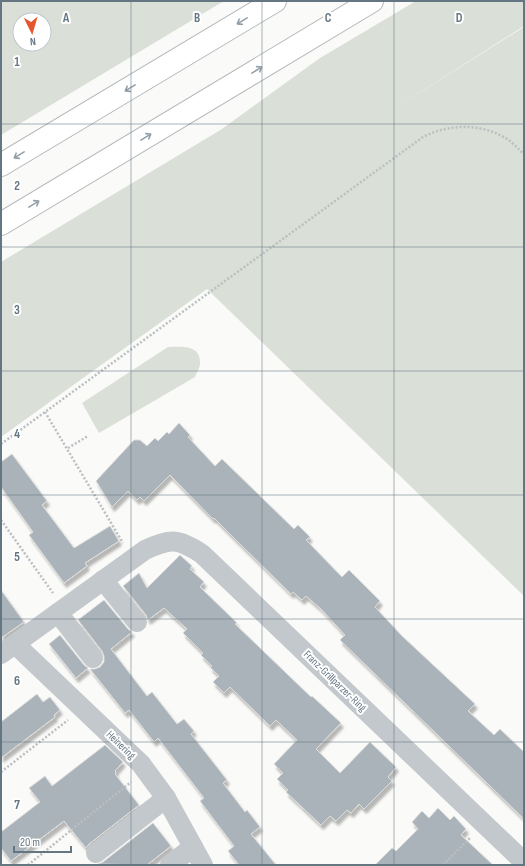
<svg xmlns="http://www.w3.org/2000/svg" width="525" height="866" font-family="'Sofia Sans Condensed',sans-serif">
<style>
.green{fill:#dadfd7;fill-rule:evenodd}
.building{fill:#aab3b9;stroke:#dcdcda;filter:url(#shadow)}
.lines{fill:none;stroke-linecap:round;stroke-linejoin:round}
.highway-casing{stroke:#b4b9bd;stroke-width:24}
.path{stroke:#bbbfc2;stroke-width:2.5;stroke-dasharray:2 2;stroke-linecap:butt}
.minor{stroke:#c3c8cc;stroke-width:20}
.highway{stroke:#fff;stroke-width:22}
.oneway{stroke:#939fa8}
.grid{fill:none;stroke:#657683;stroke-width:1;stroke-opacity:0.55}
.labels{text-anchor:middle;dominant-baseline:central;stroke-width:4;stroke-linejoin:round;paint-order:stroke}
.street-label{font-size:11px;fill:#657683;stroke:#fff}
.grid-label{font-size:13px;text-anchor:middle;font-weight:bold;fill:#657683;stroke:#fff;stroke-width:4;stroke-linejoin:round;paint-order:stroke}
</style>
<defs>
<filter id="shadow"><feDropShadow dx="2.5" dy="4.5" stdDeviation="1" flood-color="#0004"/></filter>
</defs>
<rect width="100%" height="100%" fill="#fafaf8"/>
<g class="green">
<path d="M1,1H224L1,135ZM20,20H44V44H20Z"/>
<polygon points="416,1 524,1 524,26 384,115 524,27 524,596 207,289 1,437 1,262 222,129 320,58"/>
<path d="M168,347C180,347 199,344 200,361C201,366 197,372 195,377L99,433L82,403Z"/>
</g>
<g class="building">
<polygon points="179,423 190,435 188,437 215,466 222,459 294,529 298,525 310,537 306,540 342,577 349,570 380,601 375,607 402,636 475,704 468,711 494,735 500,729 524,752 524,819 340,640 345,635 321,609 306,596 302,600 293,592 291,594 234,538 214,518 213,519 170,475 144,501 140,497 137,500 128,491 112,507 96,481 134,440 140,440 147,446 155,438 158,441 167,432 169,434"/>
<polygon points="12,454 47,501 42,505 74,548 110,526 119,541 85,563 87,566 64,583 29,535 33,532 1,487 1,462"/>
<polygon points="180,555 192,566 190,569 204,582 200,587 237,623 235,624 311,697 312,696 341,723 316,749 340,773 370,742 396,767 388,777 392,781 364,809 359,804 351,813 347,810 336,821 330,816 321,825 286,792 288,790 277,779 283,773 274,764 297,740 276,720 270,726 230,687 224,693 213,682 219,676 210,667 212,666 201,655 203,653 183,633 187,629 164,608 148,620 146,615 123,586 139,573 147,588"/>
<polygon points="1,590 24,622 1,638"/>
<polygon points="104,600 128,629 132,632 111,649 147,696 152,692 177,724 184,719 194,731 191,734 227,780 223,783 245,812 247,810 260,827 251,834 276,865 239,865 228,851 234,846 200,801 204,798 158,738 154,742 129,710 125,713 90,669 95,669 100,667 104,662 104,656 102,651 78,620"/>
<polygon points="60,635 84,665 88,668 76,678 49,644"/>
<polygon points="37,694 43,702 50,697 60,710 54,715 55,717 1,758 1,722"/>
<polygon points="105,745 123,762 115,771 116,773 115,774 139,805 89,844 86,848 64,821 11,861 1,848 1,832 40,802 29,788 45,776 52,786"/>
<polygon points="438,808 450,820 454,816 466,829 461,835 493,865 375,865 392,848 396,851 418,829 412,822 422,811 429,818"/>
<polygon points="153,823 171,846 147,865 98,864 103,862"/>
</g>
<g class="lines">
<g class="highway-casing">
<g id="highway">
<polyline points="1,165 275,1"/>
<polyline points="1,224 372,1"/>
</g>
</g>
<g class="path">
<polyline points="45,412 123,543"/>
<path d="M1,444L423,137C450,123 485,123 510,141C515,145 519,150 524,154"/>
<polyline points="68,448 88,436"/>
<polyline points="1,520 53,593"/>
<polyline points="1,772 68,720"/>
<polyline points="28,865 131,782"/>
<polyline points="443,865 471,837"/>
</g>
<g class="minor">
<polyline points="103,580 137,622"/>
<polyline points="58,613 93,658"/>
<polyline points="15,644 141,764 166,798 203,865"/>
<path d="M1,654L145,550C170,538 178,538 202,554L524,862"/>
<polyline points="96,853 166,798"/>
<polyline points="170,865 193,847"/>
</g>
<use href="#highway" class="highway"/>
</g>
<defs><path id="oneway-shaft" d="M-6 0H5M1.5-3L5.5 0L1.5 3" fill="none" stroke-width="1.6" stroke-linecap="round" stroke-linejoin="round"/></defs>
<g class="oneway">
<use href="#oneway-shaft" transform="translate(242 21) rotate(149)"/>
<use href="#oneway-shaft" transform="translate(257 70) rotate(-31)"/>
<use href="#oneway-shaft" transform="translate(130 88) rotate(149)"/>
<use href="#oneway-shaft" transform="translate(146 137) rotate(-31)"/>
<use href="#oneway-shaft" transform="translate(19 155) rotate(149)"/>
<use href="#oneway-shaft" transform="translate(34 204) rotate(-31)"/>
</g>
<path class="grid" d="M131,1V865M262,1V865M394,1V865M1,124H524M1,247H524M1,371H524M1,495H524M1,619H524M1,742H524"/>
<g class="labels">
<g class="street-label">
<text transform="translate(335 681) rotate(44)">Franz-Grillparzer-Ring</text>
<text transform="translate(121 745) rotate(44)">Heinering</text>
</g>
</g>
<g class="grid-label">
<text x="66" y="22">A</text>
<text x="197" y="22">B</text>
<text x="328" y="22">C</text>
<text x="459" y="22">D</text>
<text x="17" y="66">1</text>
<text x="17" y="190">2</text>
<text x="17" y="314">3</text>
<text x="17" y="438">4</text>
<text x="17" y="561">5</text>
<text x="17" y="685">6</text>
<text x="17" y="809">7</text>
</g>
<rect width="525" height="866" fill="none" stroke="#657683" stroke-width="4"/>
<g transform="translate(32 32) rotate(175)"><circle r="19" fill="#ffffff" stroke="#c1c8cd"/>
<path d="M0-3L7 15L0 10L-7 15Z" fill="#e4572e"/>
<text y="-6" font-size="11" font-weight="bold" text-anchor="middle" fill="#657683">N</text>
</g>
<path d="M14 846v6h57v-6" fill="none" stroke="#657683" stroke-width="2"/>
<text x="20" y="846" font-size="12" fill="#657683" stroke="#ffffff" stroke-width="3" paint-order="stroke">20 m</text>
</svg>
